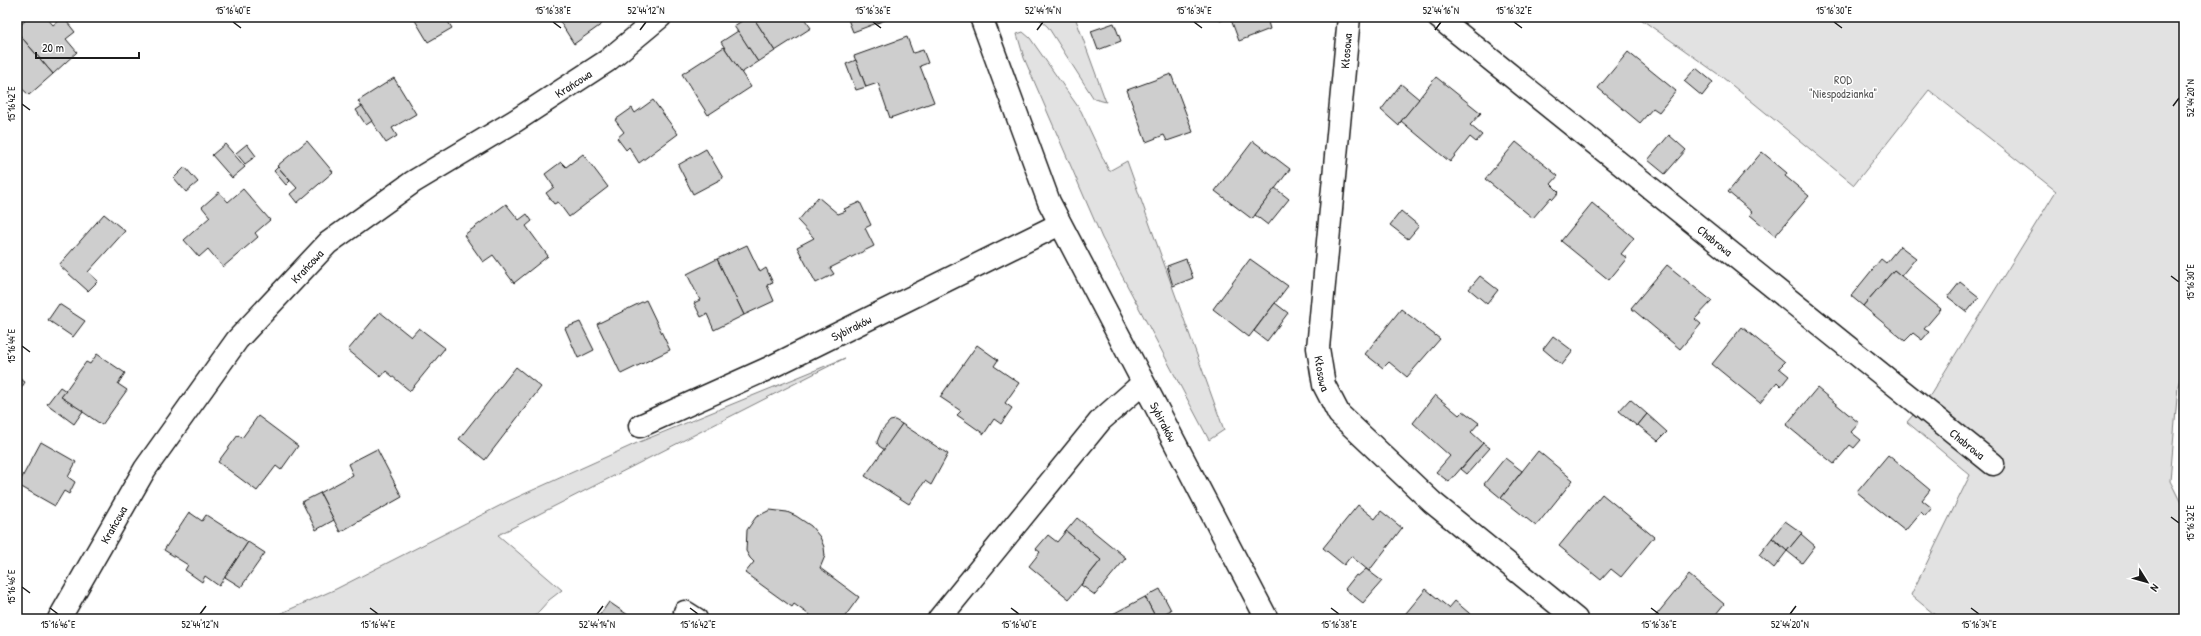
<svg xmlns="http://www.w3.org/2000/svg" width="2201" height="636" font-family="'Patrick Hand',sans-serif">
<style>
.green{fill:#e2e2e2;stroke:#7f7f7f}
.building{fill:#cecece;stroke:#1c1c1c}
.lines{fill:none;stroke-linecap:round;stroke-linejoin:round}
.minor-casing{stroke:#1c1c1c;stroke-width:25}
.minor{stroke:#fff;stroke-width:22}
.ticks{fill:none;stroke:#1c1c1c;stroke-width:1.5}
.labels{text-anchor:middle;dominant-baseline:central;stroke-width:3;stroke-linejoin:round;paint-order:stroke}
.street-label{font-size:12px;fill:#1c1c1c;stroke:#fff}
.park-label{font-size:12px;fill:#575757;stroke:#fff}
.neatline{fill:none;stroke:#1c1c1c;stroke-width:1.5}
.ticks-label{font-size:10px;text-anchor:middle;fill:#1c1c1c}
</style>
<rect width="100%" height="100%" fill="#fff"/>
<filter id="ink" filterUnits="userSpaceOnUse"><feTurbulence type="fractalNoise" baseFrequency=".025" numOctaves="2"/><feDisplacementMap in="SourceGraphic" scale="8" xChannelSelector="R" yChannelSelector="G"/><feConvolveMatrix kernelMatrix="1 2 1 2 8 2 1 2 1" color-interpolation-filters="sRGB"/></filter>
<g filter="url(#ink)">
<g class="green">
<polygon points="1037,17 1075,17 1106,102 1094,99 1048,27"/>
<polygon points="1638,17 2184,17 2184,364 2178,386 2170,481 2184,509 2184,619 1940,619 1911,595 1970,475 1907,422 1931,394 2056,191 1929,90 1854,185 1722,77"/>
<polygon points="1023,32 1030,38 1081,111 1109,171 1127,161 1224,430 1209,440 1102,238 1024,58 1017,34"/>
<polygon points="845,358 498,535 562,590 549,600 532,619 268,619 336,589 511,500 637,443"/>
</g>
<g class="building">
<polygon points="22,17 46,17 53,25 63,17 75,32 66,39 77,52 53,74 17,32 17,28 25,21"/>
<polygon points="413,17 445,17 452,28 428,42"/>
<polygon points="557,17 596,17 602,24 574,44"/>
<polygon points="748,17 753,17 775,51 758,62 734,26"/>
<polygon points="753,17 803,17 811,28 775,51"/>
<polygon points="847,17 893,17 853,32"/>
<polygon points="1219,17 1282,17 1268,22 1270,29 1239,41 1230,17 1220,21"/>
<polygon points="1114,23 1121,41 1098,50 1091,31"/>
<polygon points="738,31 758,62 741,73 721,42"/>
<polygon points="17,32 53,74 29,95 17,84"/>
<polygon points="907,37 913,53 923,50 928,63 920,66 934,102 890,118 878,83 866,87 854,56"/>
<polygon points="724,47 751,87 708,115 682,74"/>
<polygon points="1628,52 1676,91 1659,112 1653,108 1640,123 1598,88"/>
<polygon points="856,60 866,87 856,90 846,64"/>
<polygon points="1696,68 1713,82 1702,96 1684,81"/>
<polygon points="1171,74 1193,132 1167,141 1164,135 1146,142 1127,90"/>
<polygon points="1436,77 1481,113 1470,125 1482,135 1476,142 1470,137 1450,162 1401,121"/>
<polygon points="394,78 416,114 392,128 397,136 386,143 358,101"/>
<polygon points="1401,84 1419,99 1401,121 1399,126 1381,110"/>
<polygon points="653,100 678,134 639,163 629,147 626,150 617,138 624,132 615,120 632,108 635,113"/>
<polygon points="362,106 372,121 366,125 356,110"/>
<polygon points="1669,135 1686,150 1665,174 1648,160"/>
<polygon points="307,141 333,172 297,203 290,194 297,188 277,166"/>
<polygon points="1253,141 1290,169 1252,219 1215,191"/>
<polygon points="1516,142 1558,176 1551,184 1559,192 1553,199 1551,197 1533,218 1485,179"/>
<polygon points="225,144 245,167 232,178 212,155"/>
<polygon points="247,144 256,156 245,164 236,153"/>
<polygon points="706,149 723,178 693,194 678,165"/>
<polygon points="1762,152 1787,173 1785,176 1809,196 1775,236 1750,215 1752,212 1728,192"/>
<polygon points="583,154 608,187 569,217 558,202 554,204 546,193 554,187 545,174 561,162 566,167"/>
<polygon points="185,167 198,182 186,192 174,178"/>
<polygon points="278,167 290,181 286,185 274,171"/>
<polygon points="17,188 22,195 17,200"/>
<polygon points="1275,188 1289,199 1268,225 1255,215"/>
<polygon points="243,189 270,220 255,233 258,237 223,267 208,249 199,257 184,240 210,217 202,207 219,192 228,202"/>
<polygon points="818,197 838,214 846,211 844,209 860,202 871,225 865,228 874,246 830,268 834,274 816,283 797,247 814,238 798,221"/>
<polygon points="1592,203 1634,238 1621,254 1627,258 1609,280 1561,241"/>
<polygon points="506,204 519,220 527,214 532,221 526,226 548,256 514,283 493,255 483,262 464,235"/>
<polygon points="1401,211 1419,226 1408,239 1390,225"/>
<polygon points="104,214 125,231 88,272 98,281 88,291 59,265"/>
<polygon points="747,245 760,272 766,268 773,283 767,285 774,301 744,315 717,259"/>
<polygon points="1900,246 1916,258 1901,276 1894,270 1863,306 1851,296 1881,259 1886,263"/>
<polygon points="717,259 744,315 714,330 707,314 701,317 694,303 700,300 687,274"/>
<polygon points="1186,259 1193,278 1173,286 1167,266"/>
<polygon points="1250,259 1288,286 1249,337 1213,309"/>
<polygon points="1667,265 1712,301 1695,319 1701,324 1680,349 1631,308"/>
<polygon points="1894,270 1941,309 1924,329 1929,332 1922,340 1913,333 1905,341 1863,306"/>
<polygon points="1480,276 1498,290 1487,304 1469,289"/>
<polygon points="1960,282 1979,297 1967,312 1948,297"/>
<polygon points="646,300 670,350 621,374 597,324"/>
<polygon points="1275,303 1288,313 1267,341 1254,331"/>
<polygon points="59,304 85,321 73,337 48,320"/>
<polygon points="1401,309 1440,339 1407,377 1389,362 1383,368 1365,354"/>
<polygon points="380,312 411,337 419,328 445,348 410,391 386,371 381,377 348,350"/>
<polygon points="580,322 594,350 578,358 565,328"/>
<polygon points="1742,327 1785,362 1779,368 1789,376 1781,386 1777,382 1760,403 1712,364"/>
<polygon points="1553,336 1573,351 1562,365 1543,349"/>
<polygon points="977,345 998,360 994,366 1019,383 1005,403 1012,408 1001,424 994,419 984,434 957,415 961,411 940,397"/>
<polygon points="97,354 125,373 118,384 127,390 102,425 61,397 86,362 90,364"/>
<polygon points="516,367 541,387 485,460 459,439"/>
<polygon points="17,377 25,382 17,395"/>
<polygon points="60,387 66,391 61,397 83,411 74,424 47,404"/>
<polygon points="1817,388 1859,423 1851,432 1861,440 1854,448 1850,445 1834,464 1786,425"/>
<polygon points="1435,395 1459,415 1463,411 1479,423 1471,432 1483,443 1449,482 1436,472 1450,456 1413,423"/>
<polygon points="1630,399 1647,414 1637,426 1619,411"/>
<polygon points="1647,414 1667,432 1658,441 1638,425"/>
<polygon points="258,416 298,446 281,470 276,466 257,491 218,462 238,435 242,438"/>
<polygon points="895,420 902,424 885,450 879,446 877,442 882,430 890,421"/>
<polygon points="902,424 948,454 931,485 925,481 909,504 865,476"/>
<polygon points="41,442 76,462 68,477 75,482 69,494 64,491 55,506 18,485"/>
<polygon points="1483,443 1490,448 1467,474 1461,469"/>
<polygon points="377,449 402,497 340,532 320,493 353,475 348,464"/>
<polygon points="1538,451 1573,480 1536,526 1501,498"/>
<polygon points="1888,455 1930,490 1922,500 1932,508 1925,516 1921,512 1905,531 1857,492"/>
<polygon points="1505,458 1522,471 1501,498 1484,484"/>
<polygon points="320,493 334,520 316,530 302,502"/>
<polygon points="1602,494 1654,537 1621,577 1611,569 1601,580 1559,546"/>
<polygon points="1358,505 1375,519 1381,511 1402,528 1369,571 1351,556 1344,565 1323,548"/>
<polygon points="770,510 787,512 796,516 811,526 820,537 824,547 825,556 820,568 859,597 843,619 815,619 794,604 792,607 745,573 754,562 750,558 746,551 747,530 756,517"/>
<polygon points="189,512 202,521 206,515 248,542 219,586 205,576 202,582 185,570 188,565 164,550"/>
<polygon points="1077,518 1126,558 1095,595 1081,585 1101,560 1066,531"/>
<polygon points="1785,521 1802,533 1787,551 1772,538"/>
<polygon points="1066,531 1101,560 1069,599 1029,566 1040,552 1036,549 1048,535 1057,542"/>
<polygon points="1801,534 1815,546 1802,563 1787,551"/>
<polygon points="1772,538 1787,551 1774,568 1759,555"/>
<polygon points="248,542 265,553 241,587 225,577"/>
<polygon points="1366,569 1382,581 1363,603 1345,589 1356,575 1358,576"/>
<polygon points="1689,575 1724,604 1712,619 1653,619"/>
<polygon points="1160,589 1171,610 1156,618 1145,597"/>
<polygon points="1426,589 1449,608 1455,601 1476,619 1401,619"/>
<polygon points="1145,597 1156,618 1164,614 1166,619 1111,619 1109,616"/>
<polygon points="609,602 628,615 625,619 597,619"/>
</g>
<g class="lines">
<g class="minor-casing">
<g id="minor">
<path id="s1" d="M981,17L1049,202L1267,619"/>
<path id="s2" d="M1349,17L1318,348L1324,385L1339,414L1432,502L1576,619"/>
<path id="s3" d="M1438,17L1993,464"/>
<path id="s4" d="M640,426L767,369L1060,224"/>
<polyline points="685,612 696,619"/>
<path id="s5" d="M59,619L145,469L237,340L328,243L413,182L515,121L607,61L660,17"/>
<polyline points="939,619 1100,421 1143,383"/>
</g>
</g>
<use href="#minor" class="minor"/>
</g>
</g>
<path class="ticks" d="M233,22L241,28M553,22L561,28M873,22L881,28M1194,22L1202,28M1514,22L1522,28M1834,22L1842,28M640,30L646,22M1037,30L1043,22M1435,30L1441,22M22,104L30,110M2173,106L2179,98M2171,276L2179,282M22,346L30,352M2171,517L2179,523M22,587L30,593M50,608L58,614M370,608L378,614M690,608L698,614M1011,608L1019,614M1331,608L1339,614M1651,608L1659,614M1971,608L1979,614M200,614L206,606M597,614L603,606M1790,614L1796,606"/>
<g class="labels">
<g class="street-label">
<text transform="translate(1346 51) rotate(-85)">Kłosowa</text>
<text stroke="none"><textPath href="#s5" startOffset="757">Krańcowa</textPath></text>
<text stroke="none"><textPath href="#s3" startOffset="356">Chabrowa</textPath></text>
<text stroke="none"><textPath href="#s5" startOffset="433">Krańcowa</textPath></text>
<text stroke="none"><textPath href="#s4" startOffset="233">Sybiraków</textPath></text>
<text stroke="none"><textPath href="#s2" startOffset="358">Kłosowa</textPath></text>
<text stroke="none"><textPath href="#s1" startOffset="445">Sybiraków</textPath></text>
<text stroke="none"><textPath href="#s3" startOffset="680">Chabrowa</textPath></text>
<text stroke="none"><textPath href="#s5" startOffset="109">Krańcowa</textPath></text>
</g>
<g class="park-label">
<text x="1843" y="79">ROD<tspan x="1843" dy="14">"Niespodzianka"</tspan></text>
</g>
</g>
<rect width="2201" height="636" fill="none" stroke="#fff" stroke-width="44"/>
<g transform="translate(2147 582) rotate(127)" stroke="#ffffff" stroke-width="3" paint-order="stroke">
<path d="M0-3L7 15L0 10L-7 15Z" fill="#1c1c1c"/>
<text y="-6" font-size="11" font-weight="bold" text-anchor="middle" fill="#1c1c1c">N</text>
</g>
<path d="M36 52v6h103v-6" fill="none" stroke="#1c1c1c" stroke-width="2"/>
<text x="42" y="52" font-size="12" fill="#1c1c1c" stroke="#ffffff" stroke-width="3" paint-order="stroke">20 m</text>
<rect x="22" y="22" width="2157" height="592" class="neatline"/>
<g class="ticks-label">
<text x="233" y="14">15°16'40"E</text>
<text x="553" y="14">15°16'38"E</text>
<text x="646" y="14">52°44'12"N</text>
<text x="873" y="14">15°16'36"E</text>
<text x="1043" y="14">52°44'14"N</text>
<text x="1194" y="14">15°16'34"E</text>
<text x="1441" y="14">52°44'16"N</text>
<text x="1514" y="14">15°16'32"E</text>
<text x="1834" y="14">15°16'30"E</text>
<text transform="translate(2190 98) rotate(-90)" y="4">52°44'20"N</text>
<text transform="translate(11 104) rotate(-90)" y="4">15°16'42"E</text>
<text transform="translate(2190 282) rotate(-90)" y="4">15°16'30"E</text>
<text transform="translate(11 346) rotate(-90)" y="4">15°16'44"E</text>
<text transform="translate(2190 523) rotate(-90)" y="4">15°16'32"E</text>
<text transform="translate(11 587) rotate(-90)" y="4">15°16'46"E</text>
<text x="58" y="628">15°16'46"E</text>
<text x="200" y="628">52°44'12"N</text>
<text x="378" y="628">15°16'44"E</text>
<text x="597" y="628">52°44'14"N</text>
<text x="698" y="628">15°16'42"E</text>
<text x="1019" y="628">15°16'40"E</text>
<text x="1339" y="628">15°16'38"E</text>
<text x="1659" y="628">15°16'36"E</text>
<text x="1790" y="628">52°44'20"N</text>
<text x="1979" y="628">15°16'34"E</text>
</g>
</svg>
